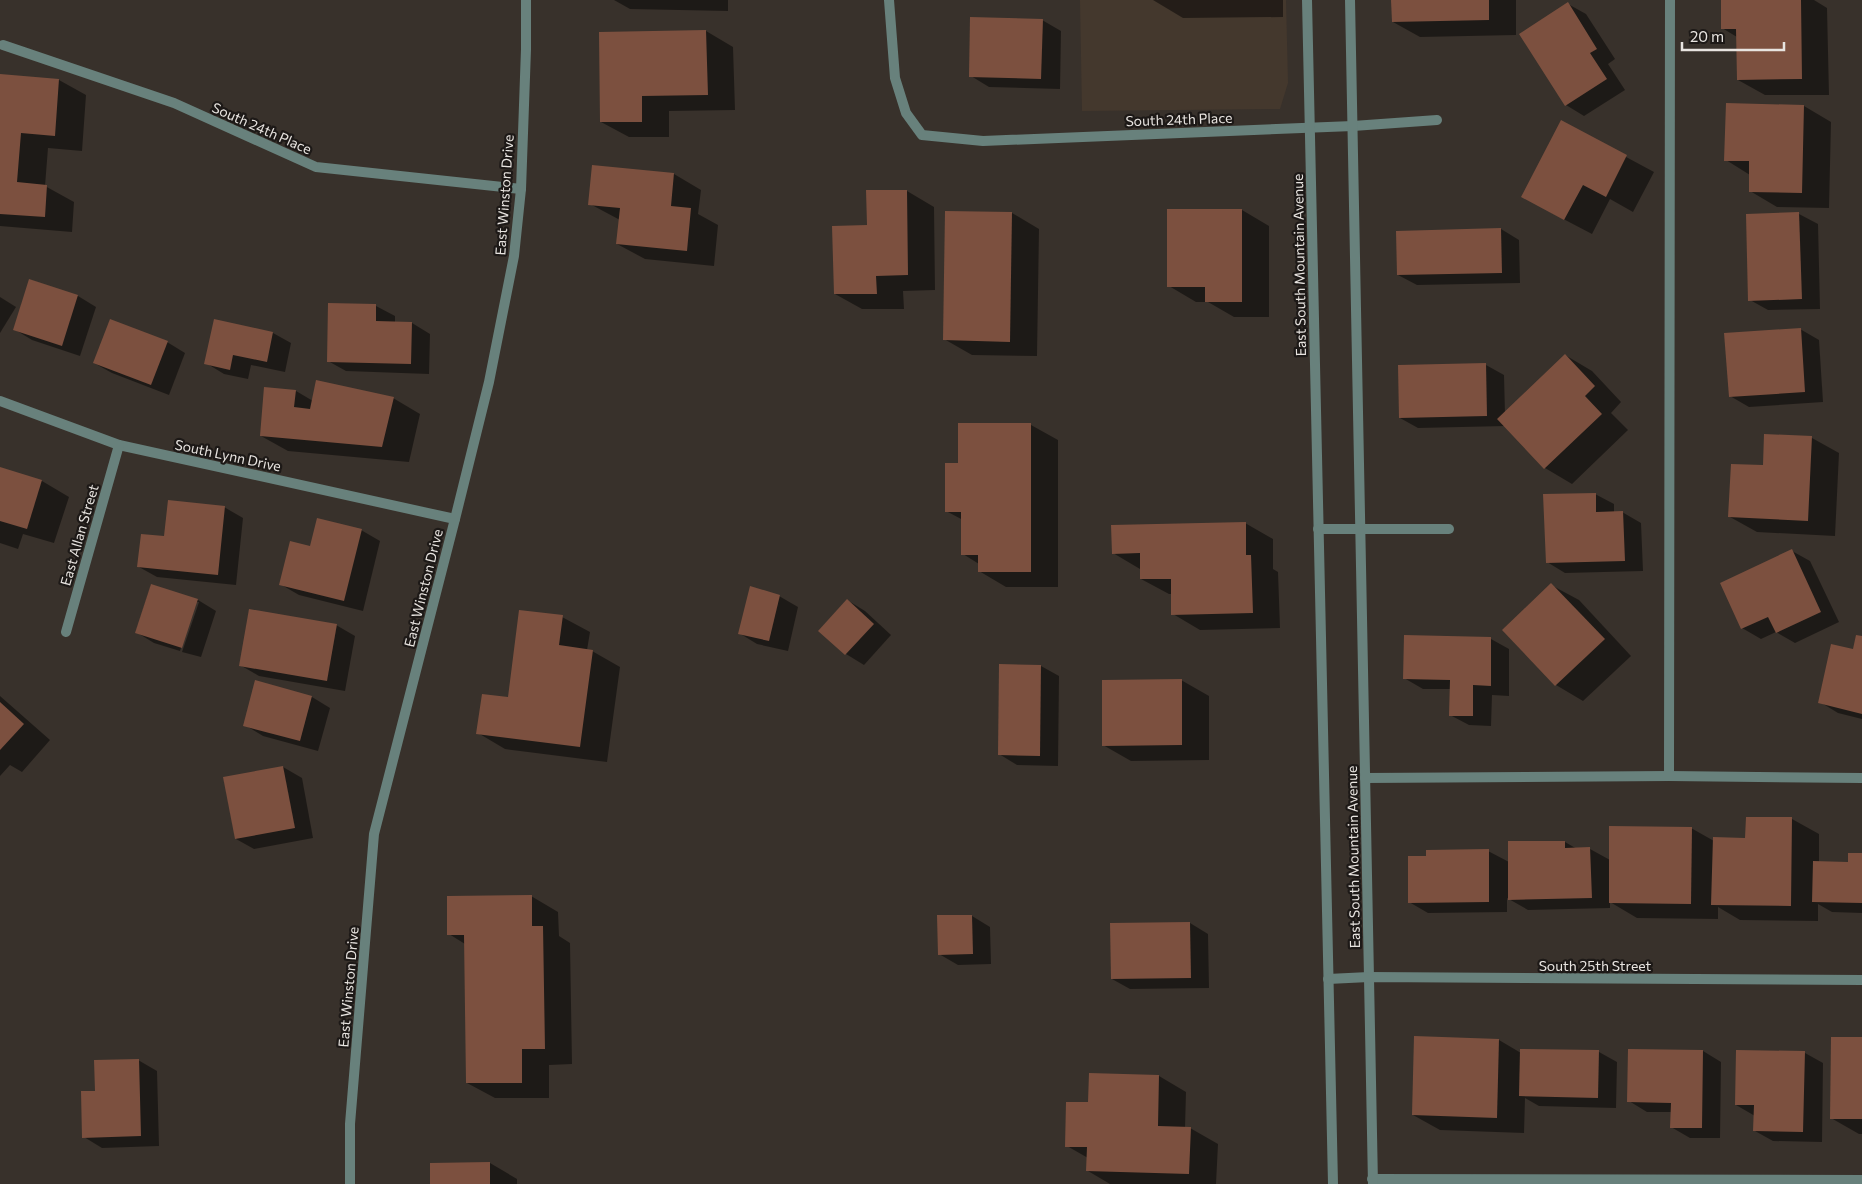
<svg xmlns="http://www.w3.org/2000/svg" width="1862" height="1184" font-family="Commissioner,sans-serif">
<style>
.built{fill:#44382d}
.shadow{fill:#0007}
.building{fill:#7c503f}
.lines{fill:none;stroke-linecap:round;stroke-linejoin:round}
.service{stroke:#68817c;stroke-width:10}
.minor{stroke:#68817c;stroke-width:10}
.labels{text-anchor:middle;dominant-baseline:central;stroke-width:4.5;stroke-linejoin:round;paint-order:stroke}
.street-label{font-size:14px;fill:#e8e4e0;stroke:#1d1917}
</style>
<rect width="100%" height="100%" fill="#38312b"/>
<polygon class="built" points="1080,0 1286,0 1288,83 1280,109 1082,111"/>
<g class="shadow">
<polygon points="614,0 728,0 728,11 630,9"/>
<polygon points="1153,0 1283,0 1283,17 1183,18"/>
<polygon points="1393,0 1516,0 1516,35 1420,37 1393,22"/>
<polygon points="1722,0 1814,0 1827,8 1829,95 1765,95 1738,80 1737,37 1722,28"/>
<polygon points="1568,4 1586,14 1615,59 1608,64 1625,90 1584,116 1566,105"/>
<polygon points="1042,20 1061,31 1060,89 989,87 971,76"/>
<polygon points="706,31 733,47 735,110 669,111 669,137 629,137 601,122 600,33"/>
<polygon points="0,75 59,80 86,95 82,151 48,148 45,186 74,202 72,232 0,226"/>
<polygon points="1804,106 1831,122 1829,208 1777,207 1750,191 1750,175 1726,160"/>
<polygon points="1561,122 1654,172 1633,212 1610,199 1592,234 1550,212"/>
<polygon points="674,174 701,190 698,214 718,225 714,266 645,259 617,244 620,220 590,204"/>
<polygon points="907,191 934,207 935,290 903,291 904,309 862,309 835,294 868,226"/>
<polygon points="1169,210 1242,210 1269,226 1269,317 1234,317 1208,302 1196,302 1169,286"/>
<polygon points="947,212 1012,213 1039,229 1037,356 972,355 944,339"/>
<polygon points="1799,214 1818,224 1820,309 1768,310 1750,300 1747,215"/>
<polygon points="1501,229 1519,240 1520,283 1417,285 1398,275"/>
<polygon points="30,280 78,296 96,307 80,356 32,340 14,329"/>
<polygon points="0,297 16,307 0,333"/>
<polygon points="329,304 376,306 395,316 395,323 412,323 430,334 429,374 346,371 328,361"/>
<polygon points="1800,329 1819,340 1823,402 1749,407 1730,396"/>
<polygon points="273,333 291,343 285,372 251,365 248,379 224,374 206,363"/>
<polygon points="167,342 185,353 169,395 112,373 94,363"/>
<polygon points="1565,355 1592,371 1621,402 1611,413 1628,430 1572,484 1545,468 1506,426 1418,428 1400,418 1486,365 1504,375 1505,414"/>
<polygon points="296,391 313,401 393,398 420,414 409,462 288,451 261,436"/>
<polygon points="1031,425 1058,440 1058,587 1006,587 979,571 979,564 963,554 963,520 946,511 960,464"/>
<polygon points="1812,438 1839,453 1835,536 1757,532 1730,517 1764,467"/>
<polygon points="0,469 42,481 69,497 54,543 23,534 18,549 0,543"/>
<polygon points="1595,494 1614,504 1614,512 1622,512 1641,523 1643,571 1565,573 1547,562"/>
<polygon points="224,507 243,518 236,585 157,577 139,567 165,537"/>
<polygon points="1245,523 1273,539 1273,569 1278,572 1280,628 1200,630 1173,614 1172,594 1169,594 1141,579 1140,569 1113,553"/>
<polygon points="361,530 380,541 363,611 299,595 280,584 311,547"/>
<polygon points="1792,551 1810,561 1839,622 1795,643 1776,632 1761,639 1742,628 1722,584"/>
<polygon points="151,585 198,600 216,611 201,657 182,652 199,602 196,602 180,651 154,643 136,632"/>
<polygon points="1551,585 1579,600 1631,656 1583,701 1556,685 1504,630"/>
<polygon points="779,596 798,607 788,651 757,644 739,633"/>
<polygon points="847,600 865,611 891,635 864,665 846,654 820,631"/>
<polygon points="562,617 590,632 587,650 592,651 620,667 607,762 505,749 478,733 509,699"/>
<polygon points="336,625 355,636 345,691 259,676 240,665"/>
<polygon points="1862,637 1862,719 1838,713 1820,702"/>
<polygon points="1491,639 1509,649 1509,696 1492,695 1491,726 1469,725 1450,715 1451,689 1423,689 1404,678"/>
<polygon points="1001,665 1041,666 1059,676 1058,766 1017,765 999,754"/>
<polygon points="1181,680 1209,696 1209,760 1131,761 1103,745"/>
<polygon points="256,682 312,697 330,708 318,751 263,736 245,725"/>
<polygon points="0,696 50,740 22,772 10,765 0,776"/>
<polygon points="283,767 302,778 313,838 254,849 236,839"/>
<polygon points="1792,819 1819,834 1819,863 1849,863 1862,854 1862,913 1832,912 1818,904 1818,921 1740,920 1718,907 1718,919 1637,918 1610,902 1610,908 1528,910 1507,898 1507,912 1428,913 1409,902 1427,857 1488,851 1509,862 1565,842 1577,849 1590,849 1610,860 1691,828 1714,841 1747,839"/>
<polygon points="531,896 558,912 559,936 570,943 572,1064 549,1065 549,1098 495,1098 467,1083 465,944 449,934"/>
<polygon points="972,916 990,927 991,964 958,965 939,954"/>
<polygon points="1190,923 1208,934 1209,988 1130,989 1112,979"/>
<polygon points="1862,1038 1862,1134 1859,1134 1831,1118"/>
<polygon points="1499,1040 1521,1053 1599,1052 1617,1062 1616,1108 1539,1106 1525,1098 1524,1133 1440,1130 1413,1115"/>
<polygon points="1703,1051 1721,1062 1720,1138 1690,1138 1671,1127 1672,1112 1647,1112 1629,1101"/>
<polygon points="1805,1053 1823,1063 1822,1142 1773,1141 1755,1131 1755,1116 1736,1105"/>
<polygon points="138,1060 157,1071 159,1146 102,1148 84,1137 96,1092"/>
<polygon points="1090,1075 1159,1076 1186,1092 1185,1128 1190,1128 1218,1144 1216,1184 1110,1184 1088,1171 1088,1158 1067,1146 1089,1104"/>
<polygon points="490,1163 517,1179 517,1184 432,1184"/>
</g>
<g class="building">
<polygon points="1391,0 1489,0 1489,20 1392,22"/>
<polygon points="1721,0 1801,0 1802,79 1737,80 1736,29 1721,29"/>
<polygon points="1568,2 1597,49 1590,53 1607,79 1565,106 1519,34"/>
<polygon points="970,17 1043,19 1041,79 969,77"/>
<polygon points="706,30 708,95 642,96 642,122 600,122 599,32"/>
<polygon points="0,74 59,79 55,136 21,133 17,182 47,185 45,217 0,214"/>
<polygon points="1726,103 1804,105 1802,193 1749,192 1749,161 1724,161"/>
<polygon points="1561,120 1627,155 1606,197 1583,185 1564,220 1521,197"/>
<polygon points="592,165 674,173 671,206 691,208 687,251 616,244 620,208 588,205"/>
<polygon points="866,190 907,190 908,275 876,276 877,294 834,294 832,226 867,225"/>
<polygon points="1167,209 1242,209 1242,302 1205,302 1205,287 1167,287"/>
<polygon points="945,211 1012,212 1010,342 943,340"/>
<polygon points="1799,212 1802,299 1748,301 1746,214"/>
<polygon points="1501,228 1502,273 1397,275 1396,231"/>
<polygon points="29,279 78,295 62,346 13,330"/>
<polygon points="328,303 376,304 376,321 412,322 411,364 327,362"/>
<polygon points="110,319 168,341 151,385 93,363"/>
<polygon points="214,319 273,332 267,362 233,355 230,370 204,364"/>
<polygon points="1801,328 1805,392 1729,397 1724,333"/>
<polygon points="1565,354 1595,386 1585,396 1602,414 1544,469 1497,419"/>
<polygon points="1486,363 1487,416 1399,418 1398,365"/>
<polygon points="316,380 394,397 382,447 260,436 264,387 296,390 294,407 310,409"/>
<polygon points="958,423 1031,423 1031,572 978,572 978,555 961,555 961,512 945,512 945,463 958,463"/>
<polygon points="1764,434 1812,436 1808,521 1728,517 1731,464 1763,465"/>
<polygon points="0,467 42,480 27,529 0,521"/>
<polygon points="1596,493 1596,512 1623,511 1625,561 1546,563 1543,494"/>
<polygon points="168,500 225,506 218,575 137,567 141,534 164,536"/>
<polygon points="317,518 362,529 344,601 279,585 290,541 310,546"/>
<polygon points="1246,522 1246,555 1251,555 1253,613 1171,615 1171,579 1140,579 1140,553 1112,554 1111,525"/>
<polygon points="1792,549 1821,612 1776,633 1768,617 1741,629 1720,583"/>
<polygon points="1551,583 1605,639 1555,686 1502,630"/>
<polygon points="151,584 198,599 182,648 135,633"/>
<polygon points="750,586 780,595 769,641 738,634"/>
<polygon points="847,599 874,624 845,655 818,631"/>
<polygon points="249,609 337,624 327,681 239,666"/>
<polygon points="519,610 563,615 559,645 593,650 580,747 476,734 482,694 508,697"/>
<polygon points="1404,635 1491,637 1491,686 1473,685 1473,716 1449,716 1450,680 1403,679"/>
<polygon points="1856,635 1862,636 1862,714 1818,703 1831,644 1853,649"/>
<polygon points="999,664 1041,665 1040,756 998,755"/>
<polygon points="1182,679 1182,745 1102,746 1102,680"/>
<polygon points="255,680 312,696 300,741 243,726"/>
<polygon points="0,702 24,724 0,750"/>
<polygon points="283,766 295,828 235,839 223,777"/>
<polygon points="1746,817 1792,817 1791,906 1711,905 1713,837 1745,838"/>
<polygon points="1609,826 1692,827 1691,904 1609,903"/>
<polygon points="1508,841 1565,841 1565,848 1590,847 1592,898 1508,900"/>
<polygon points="1489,849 1489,902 1408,903 1408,856 1426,856 1426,850"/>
<polygon points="1848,853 1862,853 1862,903 1812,902 1813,861 1848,862"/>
<polygon points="532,895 532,926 543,926 545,1049 522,1049 522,1083 466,1083 464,935 447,935 447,896"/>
<polygon points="937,915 972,915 973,954 938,955"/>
<polygon points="1190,922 1191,978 1111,979 1110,923"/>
<polygon points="1414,1036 1499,1039 1497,1118 1412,1115"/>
<polygon points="1831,1037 1862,1037 1862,1119 1830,1119"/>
<polygon points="1520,1049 1599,1050 1598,1098 1519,1096"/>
<polygon points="1628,1049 1703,1050 1702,1128 1670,1128 1671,1103 1627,1102"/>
<polygon points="1736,1050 1805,1051 1803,1132 1753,1131 1754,1105 1735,1105"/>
<polygon points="139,1059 141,1136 82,1138 81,1091 95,1091 94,1060"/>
<polygon points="1089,1073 1159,1075 1158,1126 1191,1127 1189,1174 1086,1171 1087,1147 1065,1147 1066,1102 1088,1102"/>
<polygon points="490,1162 490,1184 430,1184 430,1163"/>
</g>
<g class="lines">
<g class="service">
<polyline points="1669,776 1670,0"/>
<polyline points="1365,778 1669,776 1862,778"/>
<polyline points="1372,1179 1862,1180"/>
</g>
<g class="minor">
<polyline points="889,0 895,78 906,113 922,135 983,141 1353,126 1437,120"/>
<polyline points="1307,0 1333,1184"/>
<polyline points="1350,0 1373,1184"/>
<polyline points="3,45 174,103 316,167 521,189"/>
<polyline points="0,401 119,445 455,519"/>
<polyline points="1318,529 1449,529"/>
<polyline points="66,632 119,445"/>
<polyline points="1328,979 1369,977 1862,980"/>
<polyline points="350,1184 350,1124 374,834 455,519 489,382 514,256 521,189 526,49 526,0"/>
</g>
</g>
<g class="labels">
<g class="street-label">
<text transform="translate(1179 119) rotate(-2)">South 24th Place</text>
<text transform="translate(262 128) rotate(24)">South 24th Place</text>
<text transform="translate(504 195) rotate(-86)">East Winston Drive</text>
<text transform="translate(1299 265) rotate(-91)">East South Mountain Avenue</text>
<text transform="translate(228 455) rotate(12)">South Lynn Drive</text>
<text transform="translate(79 535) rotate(-74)">East Allan Street</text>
<text transform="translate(423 588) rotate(-76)">East Winston Drive</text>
<text transform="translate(1353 857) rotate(-91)">East South Mountain Avenue</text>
<text x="1595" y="965">South 25th Street</text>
<text transform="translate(348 987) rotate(-85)">East Winston Drive</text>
</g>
</g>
<path d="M1682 42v8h102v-8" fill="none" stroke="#e8e4e0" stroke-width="2.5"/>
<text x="1690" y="42" font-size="15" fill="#e8e4e0" stroke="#1d1917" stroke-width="4" paint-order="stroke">20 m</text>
</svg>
